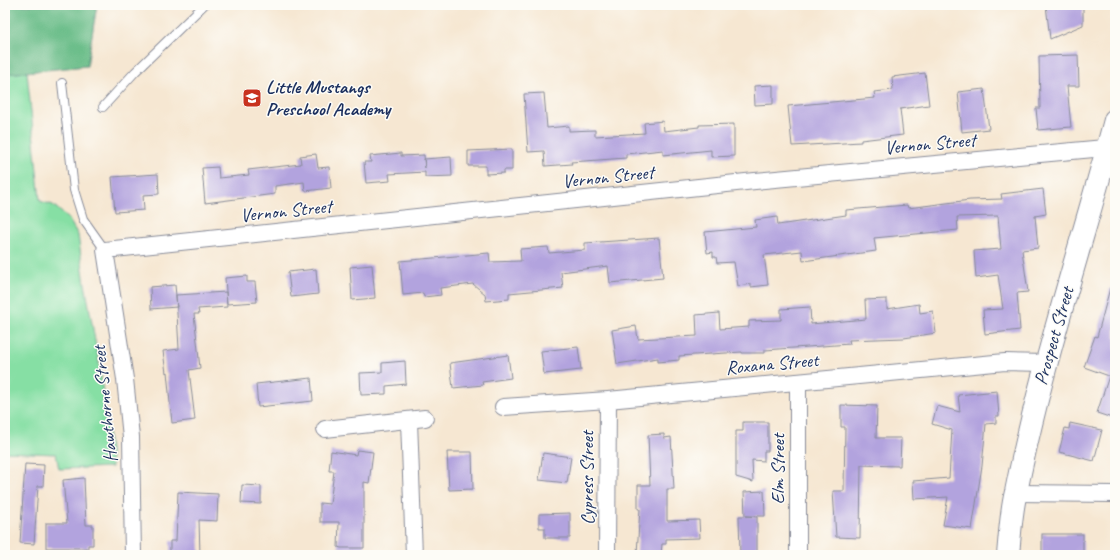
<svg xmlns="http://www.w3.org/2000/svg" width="1120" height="560" font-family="Caveat,sans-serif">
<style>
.green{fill:#86dfa4;stroke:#508781}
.forest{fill:#6cbe8a;stroke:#447674}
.building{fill:#b2a3de}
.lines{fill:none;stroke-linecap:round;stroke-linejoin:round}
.lane-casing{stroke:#888b98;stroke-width:10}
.street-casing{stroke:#888b98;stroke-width:18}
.secondary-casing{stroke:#888b98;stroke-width:24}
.lane{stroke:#fff;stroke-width:8}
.street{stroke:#fff;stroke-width:16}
.secondary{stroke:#fff;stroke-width:22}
.labels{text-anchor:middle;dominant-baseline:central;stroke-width:3;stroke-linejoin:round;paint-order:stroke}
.poi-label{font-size:19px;font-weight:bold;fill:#1b2f5e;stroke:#fdfcf7;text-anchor:start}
.street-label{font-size:19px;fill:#1b2f5e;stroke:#fdfcf7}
</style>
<rect width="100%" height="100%" fill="#fdfcf7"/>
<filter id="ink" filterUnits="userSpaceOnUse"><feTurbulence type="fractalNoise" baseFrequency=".025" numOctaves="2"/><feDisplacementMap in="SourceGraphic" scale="8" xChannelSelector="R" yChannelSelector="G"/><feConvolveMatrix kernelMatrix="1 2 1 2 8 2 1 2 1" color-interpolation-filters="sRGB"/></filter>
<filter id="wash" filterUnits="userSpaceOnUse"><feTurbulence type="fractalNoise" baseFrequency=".012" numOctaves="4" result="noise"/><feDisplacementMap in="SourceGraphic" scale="16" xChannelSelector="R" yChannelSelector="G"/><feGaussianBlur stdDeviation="0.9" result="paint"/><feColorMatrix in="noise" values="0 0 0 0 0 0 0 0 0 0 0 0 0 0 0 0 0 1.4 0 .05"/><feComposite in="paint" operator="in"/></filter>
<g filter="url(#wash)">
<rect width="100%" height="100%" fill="#f6e7d2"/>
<polygon class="green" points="27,72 40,201 53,205 68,218 78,235 85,284 100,368 112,467 59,469 56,454 5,452 5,74"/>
<polygon class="forest" points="5,5 97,5 87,66 5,74"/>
<g id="blocks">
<g class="building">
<polygon points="1046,5 1083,6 1083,25 1050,39"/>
<polygon points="1078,55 1079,86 1067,86 1071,127 1038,130 1036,108 1040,108 1039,56"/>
<polygon points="925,73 929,105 900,109 903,135 861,140 861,142 792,146 788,106 875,98 874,92 893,90 892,77"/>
<polygon points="773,85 773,104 755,105 754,86"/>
<polygon points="984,89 989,129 962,132 958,92"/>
<polygon points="544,93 547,128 569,126 569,131 595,130 595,136 645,133 644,123 663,121 664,131 699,127 699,125 734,124 734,156 711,157 711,150 663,155 663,150 626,154 626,158 571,162 572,164 545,166 544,151 528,152 524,94"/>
<polygon points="512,149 512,170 504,170 504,173 486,174 486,166 468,166 468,151"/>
<polygon points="401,153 401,156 424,155 425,168 424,159 451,157 452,176 425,177 425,172 389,174 390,181 366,183 364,162 371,162 370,156"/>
<polygon points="316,154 318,168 329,167 331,188 305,191 304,182 275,186 275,194 205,203 202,168 218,167 219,178 249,175 248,170 301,164 300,156"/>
<polygon points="158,174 159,194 143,195 144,210 115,212 112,177"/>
<polygon points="1043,189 1046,214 1035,216 1038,248 1022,250 1028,292 1017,293 1020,330 985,334 983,310 1003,309 998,275 976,278 974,251 1001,249 998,216 957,217 958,230 874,238 876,251 803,261 802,251 764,255 768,285 751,287 751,284 738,286 734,262 717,263 716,257 713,257 713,252 707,253 705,232 756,227 755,220 777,217 778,225 846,215 846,210 907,205 908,208 970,200 1002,199 1001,194"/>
<polygon points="659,238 663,278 610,283 608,266 561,272 563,288 509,293 509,299 486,301 485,294 473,284 440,288 441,295 424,297 423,293 403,295 400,261 489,253 490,262 521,261 520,249 548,247 549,253 585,250 585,243"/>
<polygon points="372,265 375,298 352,300 350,267"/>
<polygon points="316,269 318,294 291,297 288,272"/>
<polygon points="247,276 247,282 255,282 257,302 227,304 225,278"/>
<polygon points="175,285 177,307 151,309 150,287"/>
<polygon points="1110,288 1115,289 1115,419 1097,413 1109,376 1084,367 1095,336 1097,337"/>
<polygon points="226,292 227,307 198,309 199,314 194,314 200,368 189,370 195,420 172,423 167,372 166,373 163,351 179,349 176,295"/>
<polygon points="887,299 887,309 919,304 920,313 933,311 936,333 904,338 849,340 850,344 765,350 765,353 742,353 742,352 679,356 679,360 658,362 658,358 617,364 612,330 636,326 638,339 697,336 696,315 719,313 720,329 749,327 749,321 781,320 781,309 810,307 811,324 866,319 865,300"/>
<polygon points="578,347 581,370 544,374 541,351"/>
<polygon points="508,355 511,378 482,382 483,385 453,388 450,363"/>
<polygon points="405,361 406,384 386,386 386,394 361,395 360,373 382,372 382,363"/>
<polygon points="311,378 313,401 258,407 256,384"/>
<polygon points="997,391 999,416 996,416 996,423 986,424 982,466 972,529 943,525 948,497 914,499 913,481 949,478 952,430 932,424 937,406 960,412 958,395"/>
<polygon points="841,405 877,406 876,438 901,438 900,466 861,465 860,538 836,537 833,491 844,491 845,427 841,427"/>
<polygon points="743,422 768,422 768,451 764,451 764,461 752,460 753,482 736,477 736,431 743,431"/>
<polygon points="1070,423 1102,430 1094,461 1059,452 1065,428 1069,429"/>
<polygon points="664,434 664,438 671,437 674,489 667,489 667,521 699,520 700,538 666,539 666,544 662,544 661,554 637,553 640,509 638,509 638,485 650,485 648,435"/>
<polygon points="357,450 373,452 369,483 364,482 364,548 341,548 338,547 339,522 320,522 320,503 330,504 334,471 329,471 331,451 356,455"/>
<polygon points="447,452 472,452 473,489 449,490"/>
<polygon points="543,453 571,457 567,483 539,480"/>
<polygon points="25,464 44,465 43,486 38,486 34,544 20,543"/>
<polygon points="84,478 86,525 93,525 93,545 88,545 88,548 46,548 46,523 67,523 63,480"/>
<polygon points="242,485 261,486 261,504 241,503"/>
<polygon points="764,491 765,516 746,516 757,517 757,555 740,555 739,516 745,516 744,492"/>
<polygon points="178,492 218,494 217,521 199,520 200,555 170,555 170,541 176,541"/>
<polygon points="570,513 570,538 545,538 545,528 539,528 539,514"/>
<rect x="1042" y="534" width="41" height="21"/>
</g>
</g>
</g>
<g filter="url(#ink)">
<use href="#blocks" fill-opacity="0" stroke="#888b98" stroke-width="1"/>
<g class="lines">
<g class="lane-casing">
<g id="lane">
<polyline points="62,83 74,190 83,219 105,250"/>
<polyline points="103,107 135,72 204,5"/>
</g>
</g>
<g class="street-casing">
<g id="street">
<polyline points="798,382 798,555"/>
<polyline points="503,407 608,400 1005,362 1045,363"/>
<polyline points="409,421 414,555"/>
<polyline points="325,429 425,418"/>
<polyline points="1015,493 1115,494"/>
<polyline points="133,555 131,437 125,379 105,250 755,181 1115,147"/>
<polyline points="607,555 608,400"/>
</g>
</g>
<g class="secondary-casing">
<path id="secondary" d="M1008,555C1010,534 1011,512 1016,492C1041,366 1082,244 1115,120"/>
</g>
<use href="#lane" class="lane"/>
<use href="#street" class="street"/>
<use href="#secondary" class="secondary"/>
</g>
</g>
<defs>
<g id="school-square" transform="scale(1)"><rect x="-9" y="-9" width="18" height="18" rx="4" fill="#c8321e" stroke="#fdfcf7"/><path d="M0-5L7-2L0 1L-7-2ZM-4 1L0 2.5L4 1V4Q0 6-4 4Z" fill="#fff"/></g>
</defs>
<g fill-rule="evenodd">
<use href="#school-square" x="252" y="98"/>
</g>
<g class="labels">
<g class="poi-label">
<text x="266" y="87">Little Mustangs<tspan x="266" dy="22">Preschool Academy</tspan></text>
</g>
<g class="street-label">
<text transform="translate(930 144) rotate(-5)">Vernon Street</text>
<text transform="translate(608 177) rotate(-6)">Vernon Street</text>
<text transform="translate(286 211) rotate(-6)">Vernon Street</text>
<text transform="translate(1054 336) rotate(-74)">Prospect Street</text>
<text transform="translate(772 364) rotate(-5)">Roxana Street</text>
<text transform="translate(105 404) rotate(-96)">Hawthorne Street</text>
<text transform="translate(778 469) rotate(-90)">Elm Street</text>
<text transform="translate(587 478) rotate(-90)">Cypress Street</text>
</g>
</g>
<rect width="1120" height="560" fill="none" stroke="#fdfcf7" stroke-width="20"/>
</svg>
